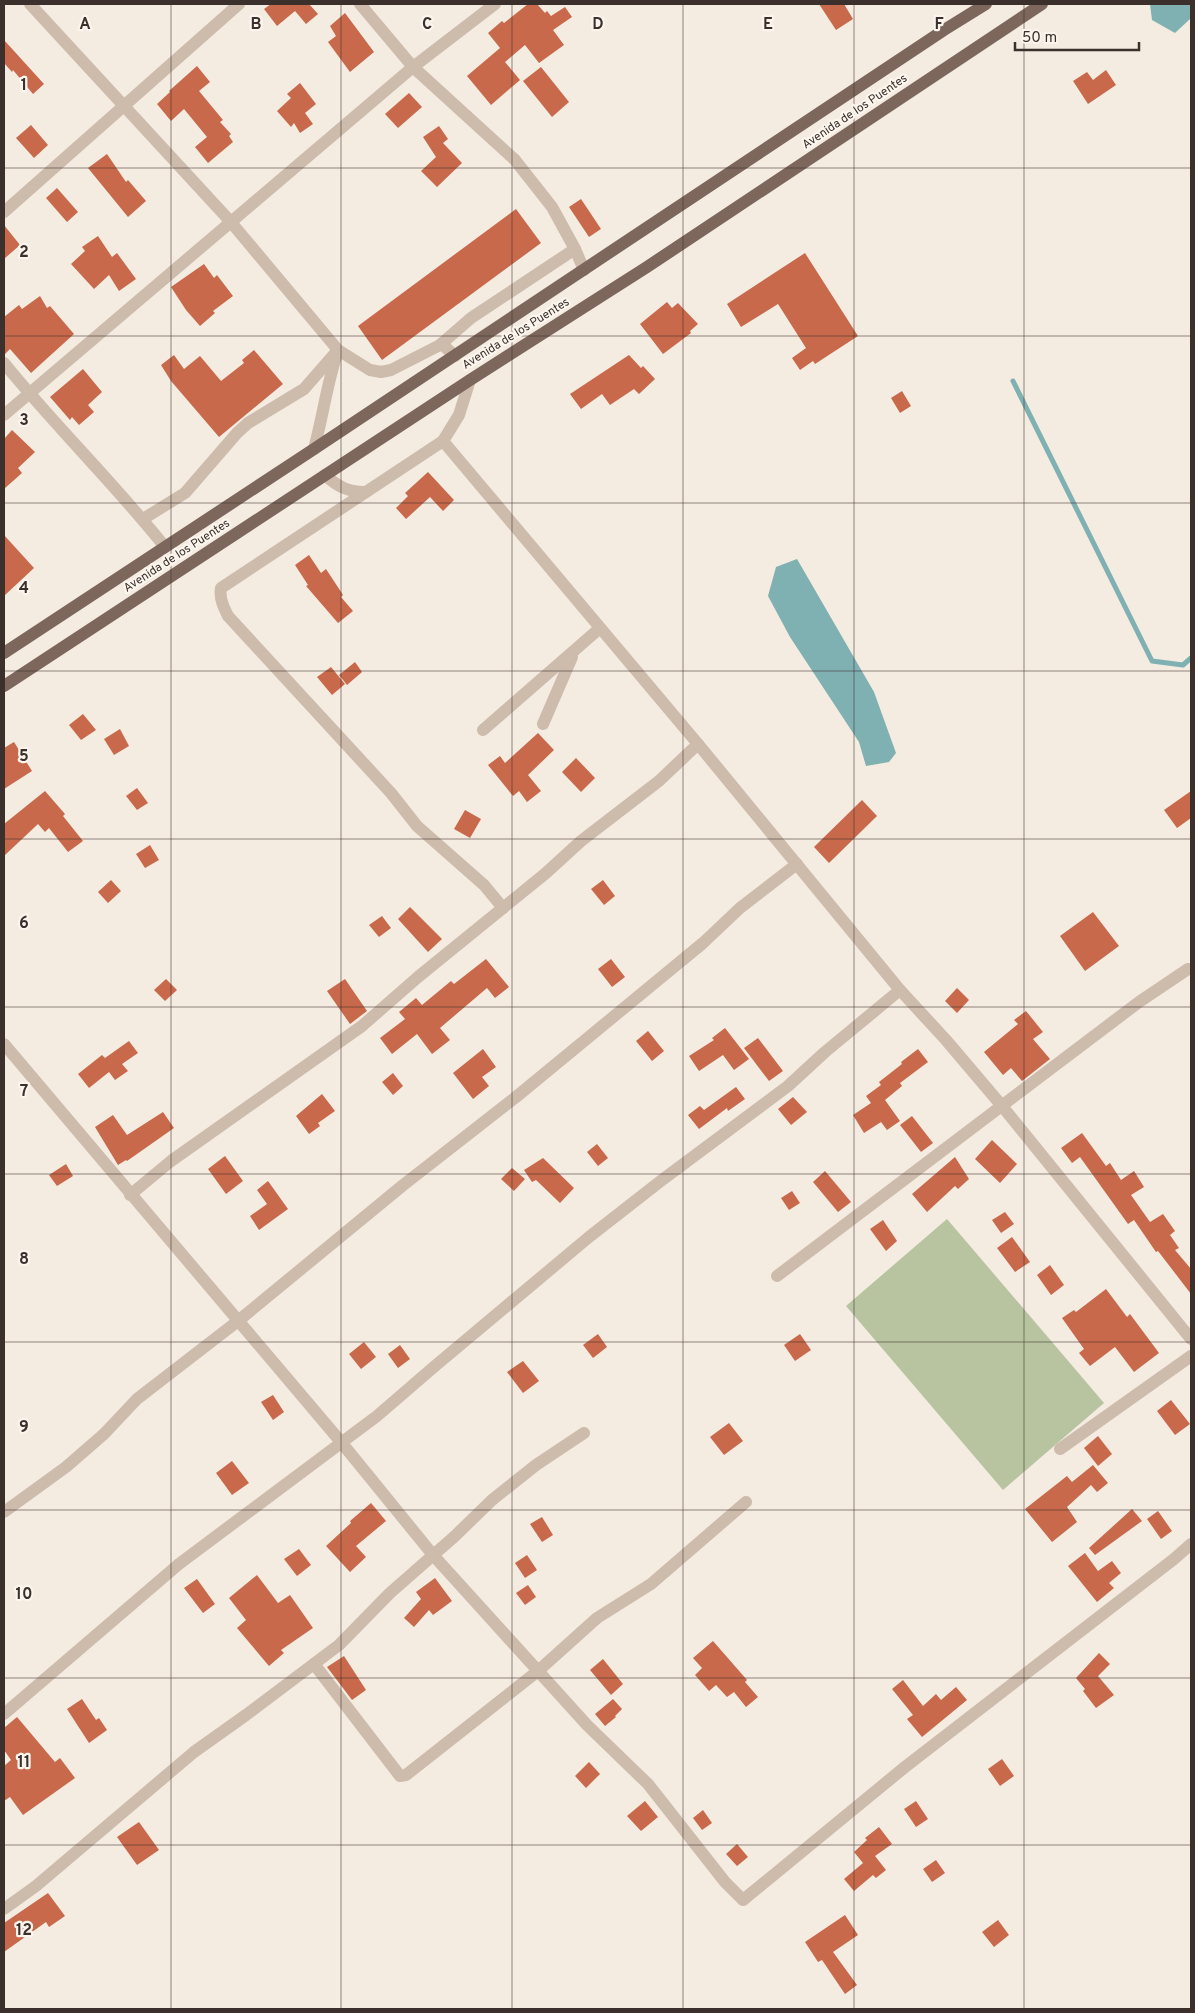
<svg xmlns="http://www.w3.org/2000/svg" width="1195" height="2013" font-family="Overpass,sans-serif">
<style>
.green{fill:#b8c4a0}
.water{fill:#7fb0b2}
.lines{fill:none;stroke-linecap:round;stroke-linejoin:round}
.stream{stroke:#7fb0b2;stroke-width:5}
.building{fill:#c8694b}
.minor{stroke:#cdbbac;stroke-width:12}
.tertiary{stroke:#cdbbac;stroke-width:12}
.primary{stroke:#7d675c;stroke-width:12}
.grid{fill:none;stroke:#3b302b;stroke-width:1;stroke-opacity:0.55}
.labels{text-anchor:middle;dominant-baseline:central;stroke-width:4.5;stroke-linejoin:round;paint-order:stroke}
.street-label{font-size:12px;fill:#3b302b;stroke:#fbf5ee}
.grid-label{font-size:16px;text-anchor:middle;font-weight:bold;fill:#3b302b;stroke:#fbf5ee;stroke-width:4.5;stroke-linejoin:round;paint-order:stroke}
</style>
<rect width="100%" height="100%" fill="#f4ebe1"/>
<polygon class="green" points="947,1219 1104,1403 1003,1490 846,1306"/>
<g class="water">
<polygon points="1150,4 1191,4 1191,18 1175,33 1152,20"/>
<polygon points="797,559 874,692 896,753 889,762 866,766 859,742 790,637 768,596 776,567"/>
</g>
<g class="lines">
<polyline class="stream" points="1013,381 1152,661 1183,665 1191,658"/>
</g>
<g class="building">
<polygon points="271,4 309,4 318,14 306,24 295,11 277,26 264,9"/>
<polygon points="528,4 537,4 545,13 547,11 551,16 565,7 572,17 553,30 564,45 539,63 525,45 505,62 520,80 491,105 467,76 500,48 488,33 502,21 504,23"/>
<polygon points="819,4 844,4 853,19 836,30"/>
<polygon points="345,13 374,52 350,72 328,42 336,36 330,26"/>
<polygon points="4,40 44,84 33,94 13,70 12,72 4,63"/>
<polygon points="197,66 210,82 199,91 223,120 220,122 231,134 229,136 233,142 208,163 195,147 207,137 184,109 171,121 157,104 170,92 169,91"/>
<polygon points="541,67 569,102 552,117 523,81"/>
<polygon points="1106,70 1116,85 1088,104 1073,81 1087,72 1093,80"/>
<polygon points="300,83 316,104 305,113 313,124 300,133 294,123 291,127 277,111 291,98 287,94"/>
<polygon points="409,93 422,107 398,128 385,114"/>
<polygon points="31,125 48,145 34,158 16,138"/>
<polygon points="439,126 448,139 443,143 462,163 437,187 421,171 436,157 423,137"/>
<polygon points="107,154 126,182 128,180 146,201 128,217 88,168"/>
<polygon points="57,188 78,212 67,222 46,198"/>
<polygon points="581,199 601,229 589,237 569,207"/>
<polygon points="516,209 541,243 382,360 358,326"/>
<polygon points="4,225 20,245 4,259"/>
<polygon points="98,236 112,257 117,253 136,279 119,291 109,275 94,289 71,264 85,251 82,247"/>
<polygon points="805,253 858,336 815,364 813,361 800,370 792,358 806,348 778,304 741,327 727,304"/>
<polygon points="204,264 214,278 217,275 233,296 213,311 215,313 200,326 186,310 171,287"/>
<polygon points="40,296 47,308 50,306 74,334 31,373 10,349 4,355 4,317 19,305 22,309"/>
<polygon points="667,302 672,308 678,303 698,324 690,331 691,333 663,354 640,324"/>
<polygon points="254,350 283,384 219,437 171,381 161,365 174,355 184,369 200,356 221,381 244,363 242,360"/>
<polygon points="629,355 641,368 643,366 655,379 639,394 634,389 610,405 602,394 581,409 570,394"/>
<polygon points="83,369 102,392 88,405 94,412 79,425 72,417 70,420 50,397"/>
<polygon points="902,391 911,406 900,413 891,398"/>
<polygon points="12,430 35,452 18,468 22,473 4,489 4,439"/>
<polygon points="428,472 454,500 443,511 430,497 406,519 396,508 408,496 405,493"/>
<polygon points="4,535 34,568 4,596"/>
<polygon points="309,555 321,573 326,569 343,595 341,597 353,611 338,623 306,586 308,585 295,565"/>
<polygon points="355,662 362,672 347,685 339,675"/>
<polygon points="331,667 345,684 332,695 317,677"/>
<polygon points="83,714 96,730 81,740 69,725"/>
<polygon points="120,729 129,746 114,755 104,739"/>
<polygon points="538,733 554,750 528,775 541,791 527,802 519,791 513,796 488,765 500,756 505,763"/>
<polygon points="14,742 32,771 4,789 4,748"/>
<polygon points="576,758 595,778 581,792 562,772"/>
<polygon points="137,788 148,803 137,810 126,796"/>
<polygon points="45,791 65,814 63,816 83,841 68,852 49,828 45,832 38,824 4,856 4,824"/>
<polygon points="1191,791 1191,818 1177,828 1164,810"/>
<polygon points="862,800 877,816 829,863 814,847"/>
<polygon points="465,810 481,819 470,838 454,829"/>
<polygon points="150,845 159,860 145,868 136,854"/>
<polygon points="111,880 121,891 108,903 98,892"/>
<polygon points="603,880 615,896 604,905 591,889"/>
<polygon points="410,907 442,939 428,952 398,919"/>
<polygon points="1093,912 1119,946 1085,971 1060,936"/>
<polygon points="382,916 391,928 379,937 369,925"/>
<polygon points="486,959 509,987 495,998 487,988 440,1028 450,1040 432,1054 417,1034 392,1054 380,1038 405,1019 399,1012 416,998 422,1005 451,981 454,984"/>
<polygon points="611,959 625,977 612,987 598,969"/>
<polygon points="166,979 177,990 165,1001 154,990"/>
<polygon points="345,979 367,1011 350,1024 327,991"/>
<polygon points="957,988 969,1000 957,1013 945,1001"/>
<polygon points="1026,1011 1043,1032 1033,1039 1050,1059 1022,1081 1011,1068 1003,1075 984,1052 1018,1024 1014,1020"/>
<polygon points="725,1028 749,1059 734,1070 723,1055 699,1071 689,1056 714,1040 712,1038"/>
<polygon points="648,1031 664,1051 652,1061 636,1041"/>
<polygon points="758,1038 783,1071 769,1081 744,1048"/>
<polygon points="129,1041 138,1053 122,1064 128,1071 115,1080 109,1072 89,1088 78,1074 102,1055 105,1058"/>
<polygon points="483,1049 496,1067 482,1077 489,1086 473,1099 453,1073"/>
<polygon points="918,1049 928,1062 900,1083 902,1086 885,1100 900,1121 887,1130 881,1122 864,1133 853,1115 871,1103 866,1096 881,1085 879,1082 902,1064 901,1062"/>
<polygon points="393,1073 403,1086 393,1095 382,1082"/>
<polygon points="736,1087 745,1099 728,1111 727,1108 699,1129 688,1115 700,1106 704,1110"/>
<polygon points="322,1094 335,1111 318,1123 320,1126 309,1134 296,1116"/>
<polygon points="793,1097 807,1112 791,1125 778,1109"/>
<polygon points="163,1112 174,1128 127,1161 126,1160 118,1165 95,1127 113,1115 127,1135"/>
<polygon points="912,1116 933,1143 921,1152 900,1125"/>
<polygon points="1082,1133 1106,1166 1110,1163 1121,1180 1134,1171 1144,1187 1131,1195 1150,1222 1163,1214 1175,1231 1170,1235 1179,1248 1175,1250 1191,1269 1191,1294 1158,1251 1156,1252 1134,1220 1128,1224 1080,1157 1072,1163 1061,1148"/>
<polygon points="992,1140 1017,1164 1000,1183 975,1159"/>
<polygon points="597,1144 608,1158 598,1166 587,1152"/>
<polygon points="225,1156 243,1181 226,1194 208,1169"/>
<polygon points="955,1157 969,1179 958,1189 955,1186 927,1212 912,1194"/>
<polygon points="543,1158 574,1188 560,1203 536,1180 532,1182 524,1170"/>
<polygon points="66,1164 73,1176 57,1186 49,1175"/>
<polygon points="512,1168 525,1179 514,1191 501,1179"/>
<polygon points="825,1171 851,1202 838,1212 813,1182"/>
<polygon points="268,1181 288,1209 259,1230 250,1216 267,1204 257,1190"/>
<polygon points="792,1191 800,1203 789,1210 781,1198"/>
<polygon points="1005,1212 1014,1224 1001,1233 992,1220"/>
<polygon points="883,1220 897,1241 886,1251 870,1229"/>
<polygon points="1012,1237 1030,1262 1015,1272 997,1248"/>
<polygon points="1050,1265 1064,1285 1051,1295 1037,1275"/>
<polygon points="1106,1289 1127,1317 1130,1314 1159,1353 1134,1372 1115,1347 1090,1366 1079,1353 1084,1349 1062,1318 1074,1310 1076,1312"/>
<polygon points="598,1334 607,1347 593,1358 583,1345"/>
<polygon points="800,1334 811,1350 795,1361 784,1345"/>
<polygon points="364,1342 376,1357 361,1369 349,1354"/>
<polygon points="400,1345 410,1359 398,1368 388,1354"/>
<polygon points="523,1361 539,1381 523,1393 507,1372"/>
<polygon points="273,1395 284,1412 273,1420 261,1402"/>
<polygon points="1171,1400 1190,1424 1175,1435 1157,1411"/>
<polygon points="729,1423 743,1441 724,1455 710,1437"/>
<polygon points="1098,1436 1112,1454 1098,1466 1084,1448"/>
<polygon points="232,1461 249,1483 232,1495 216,1473"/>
<polygon points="1093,1465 1108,1483 1097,1492 1091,1485 1067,1507 1077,1522 1052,1542 1025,1509 1067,1476 1072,1482"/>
<polygon points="371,1503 386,1521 356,1546 366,1557 350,1572 326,1546 351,1523 350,1521"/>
<polygon points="1132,1509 1142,1521 1095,1555 1089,1548"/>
<polygon points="1158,1511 1172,1531 1161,1539 1147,1519"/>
<polygon points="542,1517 553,1535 542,1542 530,1524"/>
<polygon points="299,1549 311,1565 297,1576 284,1559"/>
<polygon points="1085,1553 1098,1571 1112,1561 1121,1573 1109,1583 1114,1588 1097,1602 1068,1566"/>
<polygon points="527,1555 537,1570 525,1578 515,1563"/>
<polygon points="257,1575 278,1603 290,1595 313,1628 281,1650 284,1653 269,1666 237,1628 246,1620 229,1598"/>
<polygon points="435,1578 452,1601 433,1615 429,1610 414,1627 404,1618 421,1599 416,1592"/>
<polygon points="197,1579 215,1604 203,1613 184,1588"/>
<polygon points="528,1585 536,1597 525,1605 516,1593"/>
<polygon points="713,1641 747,1680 745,1682 758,1697 746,1707 734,1692 727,1697 716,1685 709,1691 695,1675 702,1668 693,1658"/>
<polygon points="1099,1653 1110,1664 1098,1676 1114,1695 1096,1708 1083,1691 1085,1689 1076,1678"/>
<polygon points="344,1656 366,1690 352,1700 327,1667"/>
<polygon points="603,1659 623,1684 611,1695 590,1670"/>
<polygon points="903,1680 923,1706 936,1694 941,1700 956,1687 967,1700 922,1737 907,1719 913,1715 892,1689"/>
<polygon points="82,1699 96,1720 99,1718 107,1730 89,1743 67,1709"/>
<polygon points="613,1699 622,1709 615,1716 616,1717 605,1726 595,1714"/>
<polygon points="17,1717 55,1762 60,1758 75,1778 23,1815 10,1797 4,1801 4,1766 11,1760 4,1750 4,1728"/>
<polygon points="1002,1759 1014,1776 1000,1786 988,1769"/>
<polygon points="589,1762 600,1774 586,1788 575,1776"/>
<polygon points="645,1801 658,1817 641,1831 627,1816"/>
<polygon points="916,1801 928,1819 916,1827 904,1809"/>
<polygon points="703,1810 712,1823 702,1830 693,1818"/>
<polygon points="139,1822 159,1850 137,1865 117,1837"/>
<polygon points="879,1827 892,1844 875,1856 886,1870 876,1878 873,1875 854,1891 844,1879 863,1863 854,1852 867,1840 865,1838"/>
<polygon points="737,1844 748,1857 737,1866 726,1854"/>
<polygon points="936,1860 945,1873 932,1882 923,1869"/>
<polygon points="48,1893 65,1916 49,1927 46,1922 4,1952 4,1923"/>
<polygon points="845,1915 858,1935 833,1952 857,1985 845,1994 822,1960 818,1962 805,1942"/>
<polygon points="998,1920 1009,1935 994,1947 982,1932"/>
</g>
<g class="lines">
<g class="minor">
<polyline points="360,4 413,67 515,160 552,207 575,249 584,270"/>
<polyline points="4,212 239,4"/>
<polyline points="440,345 471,318 575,249"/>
<path d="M4,363C55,426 114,483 165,547"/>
<path d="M470,380L459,415L443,441L221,588C219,598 224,608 228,616L391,793L417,826L484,885L503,908"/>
<polyline points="4,415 413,67 495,4"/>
<polyline points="443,441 698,744 900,990 946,1040 1002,1106 1191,1339"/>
<path d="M325,475C337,486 348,492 364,492"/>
<polyline points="143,519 185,493 237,433 248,423 304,389 338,350"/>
<polyline points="543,724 572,657"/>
<polyline points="483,730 600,628"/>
<polyline points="4,1044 341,1442 433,1555 587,1725 648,1784 725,1882 743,1900 905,1767 1174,1559 1191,1544"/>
<polyline points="130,1195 171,1161 362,1026 418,977 546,873 581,841 659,781 698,744"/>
<polyline points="777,1276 1139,1002 1188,969 1191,969"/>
<polyline points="1060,1449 1191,1356"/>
<polyline points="4,1512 66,1467 104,1434 137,1399 238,1321 402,1186 516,1097 703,943 740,908 797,864"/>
<polyline points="314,1664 400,1776 406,1775 538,1671 597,1618 651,1584 746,1502"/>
<polyline points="4,1714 179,1564 377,1416 435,1366 589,1237 662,1180 788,1086 825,1052 900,990"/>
<polyline points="4,1909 36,1886 194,1752 246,1715 339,1645 390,1593 455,1536 492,1500 536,1465 584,1433"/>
</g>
<g class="tertiary">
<polyline points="30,4 230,221 338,350 370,370 381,372 391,370 440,345 444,346 455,356"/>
<path d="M314,449C323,416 327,383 338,350"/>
</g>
<g class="primary">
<polyline points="4,653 314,449 944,30 986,4"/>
<polyline points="4,686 470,380 647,267 1042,4"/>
</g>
</g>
<path class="grid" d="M171,4V2009M341,4V2009M512,4V2009M683,4V2009M854,4V2009M1024,4V2009M4,168H1191M4,336H1191M4,503H1191M4,671H1191M4,839H1191M4,1007H1191M4,1174H1191M4,1342H1191M4,1510H1191M4,1678H1191M4,1845H1191"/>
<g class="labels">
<g class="street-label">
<text transform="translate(855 112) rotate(-34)">Avenida de los Puentes</text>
<text transform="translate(516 334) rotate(-32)">Avenida de los Puentes</text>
<text transform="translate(177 556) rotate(-33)">Avenida de los Puentes</text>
</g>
</g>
<g class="grid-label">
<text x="85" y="29">A</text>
<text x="256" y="29">B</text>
<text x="427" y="29">C</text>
<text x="598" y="29">D</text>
<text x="768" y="29">E</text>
<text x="939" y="29">F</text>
<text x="24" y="90">1</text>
<text x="24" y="257">2</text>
<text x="24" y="425">3</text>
<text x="24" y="593">4</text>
<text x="24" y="761">5</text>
<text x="24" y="928">6</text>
<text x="24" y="1096">7</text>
<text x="24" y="1264">8</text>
<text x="24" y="1432">9</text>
<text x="24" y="1599">10</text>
<text x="24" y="1767">11</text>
<text x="24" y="1935">12</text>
</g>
<rect width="1195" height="2013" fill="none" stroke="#3b302b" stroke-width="10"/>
<path d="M1015 42v8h124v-8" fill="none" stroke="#3b302b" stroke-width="2.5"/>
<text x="1022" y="42" font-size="15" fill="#3b302b" stroke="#fbf5ee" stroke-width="4" paint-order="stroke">50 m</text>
</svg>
